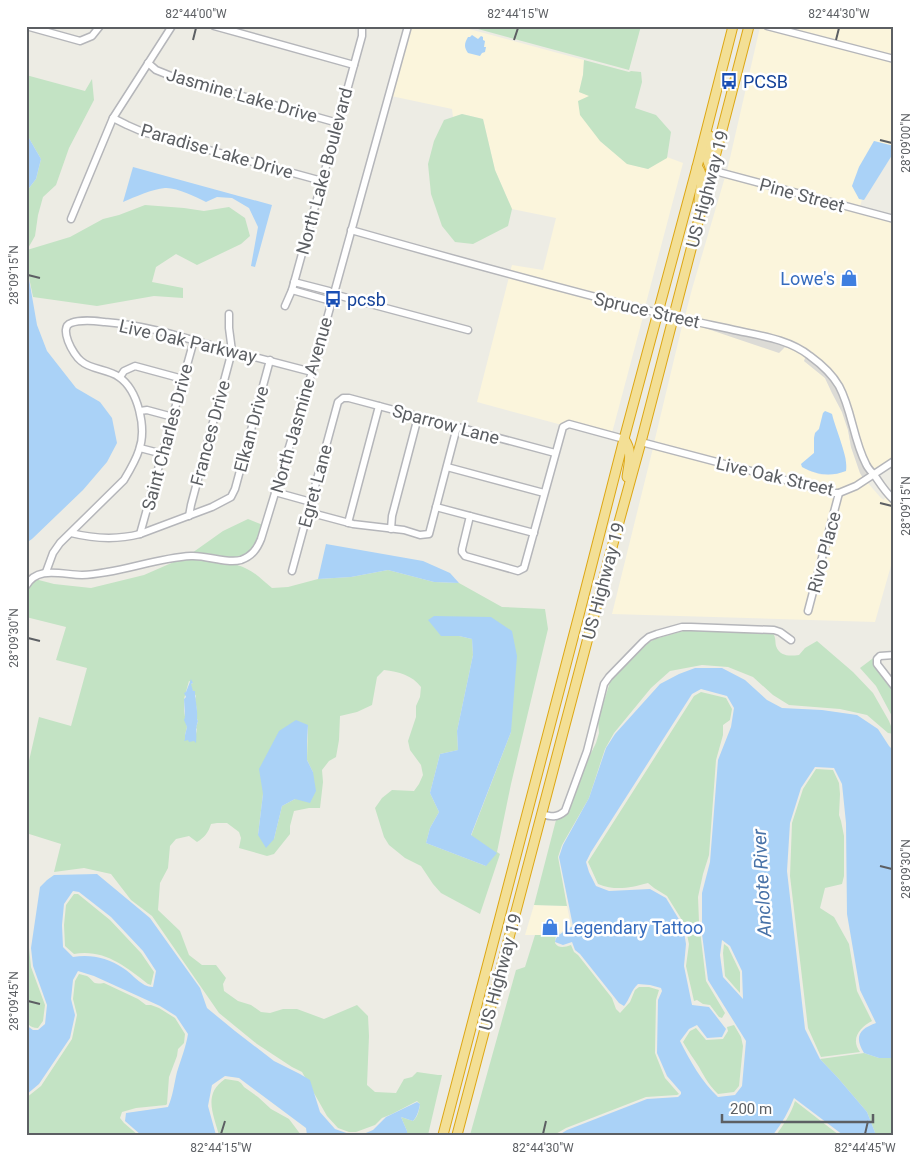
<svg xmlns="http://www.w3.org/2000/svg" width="920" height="1161" font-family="Roboto,sans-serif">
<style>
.commercial{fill:#fbf5dc;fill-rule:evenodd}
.industrial{fill:#dcdbd6}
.green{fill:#c3e3c4;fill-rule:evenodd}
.water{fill:#aad2f7;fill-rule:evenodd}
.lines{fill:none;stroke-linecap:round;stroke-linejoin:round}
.minor-casing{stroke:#b5b6ba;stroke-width:9}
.highway-casing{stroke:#dda714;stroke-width:11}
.minor{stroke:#fff;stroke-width:6}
.highway{stroke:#f3df95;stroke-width:9}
.ticks{fill:none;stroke:#5c5f63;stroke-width:2}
.labels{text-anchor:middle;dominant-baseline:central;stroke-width:5;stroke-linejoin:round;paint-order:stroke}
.transit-label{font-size:18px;fill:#164399;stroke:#fff;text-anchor:start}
.street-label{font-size:18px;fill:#5c5f63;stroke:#fff}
.shop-label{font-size:18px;fill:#366cbe;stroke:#fff;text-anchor:end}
.water-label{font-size:19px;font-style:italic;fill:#4973a8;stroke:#fff}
.neatline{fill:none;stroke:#5c5f63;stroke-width:2}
.ticks-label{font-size:12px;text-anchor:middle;fill:#5c5f63}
</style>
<rect width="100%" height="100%" fill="#edece4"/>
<g class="commercial">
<polygon points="410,26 458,26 584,60 583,75 579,92 590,96 600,141 628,164 648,169 667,157 683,163 645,307 510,272 512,265 543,270 556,218 512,209 495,170 483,119 462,114 453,117 452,109 391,96"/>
<polygon points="779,26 894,26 894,56"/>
<polygon points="760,27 894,62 894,146 874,141 859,167 852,186 859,198 862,199 860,207 727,171"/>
<polygon points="725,177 894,222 894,458 874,470 871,467 863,451 854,418 821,361 810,352 800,346 685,316 692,289"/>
<polygon points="509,277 644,313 612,433 571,421 567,421 562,425 477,402"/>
<path d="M683,322L792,349L806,356L804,361L825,378L832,393L842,412L848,430L851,447L860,473L863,478L839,490H835L654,443ZM823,413L832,415L846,459L838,474L822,475L809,471L801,464L814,453V438L815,433L819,429Z"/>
<polygon points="653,448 836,496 805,613 809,614 842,495 867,482 881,498 884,500 886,496 894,503 894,555 875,622 612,614"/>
<polygon points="534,905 567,906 571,926 556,935 525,935"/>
</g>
<g class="industrial">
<polygon points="693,324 765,339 792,349 785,347 779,353"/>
<polygon points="806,356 826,373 837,387 866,471 869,474 863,478 860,473 851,447 848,430 842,412 832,393 825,378 804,361"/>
</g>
<g class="green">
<polygon points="467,26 641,26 629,70"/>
<polygon points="584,60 629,72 631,71 641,72 642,82 635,108 656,115 671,132 667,158 648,169 627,164 600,141 580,115 578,101 589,96 579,92 583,75"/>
<polygon points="26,75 85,91 92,79 94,100 69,148 56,185 43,197 38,215 35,236 27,250 70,237 103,219 119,215 145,205 184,208 204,211 229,207 245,218 250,236 241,244 197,265 176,254 156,267 152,282 183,288 183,298 154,296 97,306 33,297 26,262 26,192 36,179 41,159 26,133"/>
<polygon points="462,114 483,119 495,170 512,209 508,226 473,244 455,242 442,226 431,194 428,164 434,141 444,120"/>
<polygon points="248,519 263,525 255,545 245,555 242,556 233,558 206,553 192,553 223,531"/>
<path d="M193,558C207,559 235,562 247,569C256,573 264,582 272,588L288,587L318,579L351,577L388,570L434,582L459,583L502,607L545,609L548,629L511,784L497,852L500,854L480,914L441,893L433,884L421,866L405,858L389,845L384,837L375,808L382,798L392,790L414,791L419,784L423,775L421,765L410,750L408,741L416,717V706L420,697L421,687C412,675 399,672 384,670L377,677L372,705L357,712L340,716L339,740L336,757L329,761L322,770L323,782L320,808H309L294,811L290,826V834L274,854L267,856L239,848L241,838L239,832L227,823H217L211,824C208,833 205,837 197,842L189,836L176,839L170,846L168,868L160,883L158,910L180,931L189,955L202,965H216L226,978L223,984L224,991L238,1001L251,1005L261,1012L270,1013L283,1009H297L324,1019L357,1005L368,1016L369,1036L367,1085L375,1092L396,1093L404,1079L412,1077L417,1072L438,1075H442L428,1135H407V1131L401,1117L413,1121C418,1117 419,1110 420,1104L417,1101L392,1114L382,1118L375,1125L356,1132H349L338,1128L327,1116L302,1072L292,1067L257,1044L219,1013L152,916L131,900L111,874L84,868L54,872L61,844L26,833V774L39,717L71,726L87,668L56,660L66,627L26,617C26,600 24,593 35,579L54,584L91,588L144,575L176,561ZM512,631L511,732L471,836L486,866L426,843L430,828L439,812L430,793L440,754L458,750L457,731L473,655L472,639L459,636H441ZM189,681L193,683L191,684V688L196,696L195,699L197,711V719L198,721L196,728L197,729L196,734L188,740L185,739V735L187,727L184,711V699ZM308,725L307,760L313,772L295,799L282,806L274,839L258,835L263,794Z"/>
<path d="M687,630L773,633C776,638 775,641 776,646C780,657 790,656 799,655L805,648L817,641L853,672L873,693L889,721L894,734L888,733L867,715L840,709L789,705L773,695L753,677L728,667L702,665L670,671L651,688L614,733L605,749L589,798L562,845L558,857L567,906L534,905L556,820L565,816L571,804L590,755L596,743L599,733L598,720L610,682L648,643L655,639Z"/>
<polygon points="876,656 873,661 874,666 894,693 894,720 876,686 860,668"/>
<path d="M701,692L726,698L732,709L730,720L723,725V735L716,760L709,855L703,874L698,897L699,922L706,981L725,1013L722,1018L719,1017L710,1005L703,1004L697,1000L694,1001L686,966L689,944L685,925L667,896L654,888L648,883C629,888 616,891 598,884L588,862L694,696Z"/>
<path d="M816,769L833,770L839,783L840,794L839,815L841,821L844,836V876L842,884L825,888L820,908L834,917L849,944L857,991L872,1021C860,1027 850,1039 860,1052L821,1057L808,1028L790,876L792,823L803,789Z"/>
<path d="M74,894H78L110,920L141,953L154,972L151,985L148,984C125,966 104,949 74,954L65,946L64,925L66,905Z"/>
<path d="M535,935H556L555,943C559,949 565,947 571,945L574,952L578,955L612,998L616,1009L620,1013L630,1002L635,990L639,987H649L659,990L656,1000L655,1053L665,1078L679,1094L677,1095L646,1097L566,1128L554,1135H470L516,970L525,967Z"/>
<path d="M26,941L29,948L31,967L45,1005L43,1021L38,1028C19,1027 31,1011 26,1002Z"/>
<polygon points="724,944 728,947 740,972 740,993 725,976 723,953"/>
<path d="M79,974C82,975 84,975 87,976C95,981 91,985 104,983L138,999L146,1005H151L159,1008L175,1018L185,1034L184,1043L178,1049L177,1056L169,1077L167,1104L166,1105L136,1108L122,1112L120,1118L124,1123L138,1135H26V1098L41,1086L72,1039L77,1015L73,999L75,981Z"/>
<path d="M734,1025L741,1037L743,1046L739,1086L734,1092L718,1094C709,1085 705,1078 699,1067C694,1059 688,1051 683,1042L690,1031L696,1028L706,1040L723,1039L728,1031L727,1027Z"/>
<polygon points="864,1053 879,1058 894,1058 894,1135 876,1135 867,1112 838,1078 820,1059"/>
<path d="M225,1079L238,1081L241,1083L244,1087L258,1097L271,1109L289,1119L301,1135H219C213,1113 203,1094 225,1079Z"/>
<path d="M795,1101L839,1135H776C784,1124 791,1114 795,1101Z"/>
</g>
<g class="water">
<path d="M472,35L478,39L481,36L483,37V40L485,41L484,47H486L485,52L482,53L480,56L468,53C464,47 464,44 468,37H470Z"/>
<polygon points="26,133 41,159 36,179 26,192"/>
<polygon points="874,141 894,146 894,152 864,200 859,199 852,186 859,167"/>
<path d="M133,167L272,205L255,267L251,266L258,227L249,208L232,198L217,197L206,202C196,197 176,187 165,188C152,189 135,197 123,202Z"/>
<polygon points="26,262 37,325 47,351 76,388 100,402 112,418 117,443 107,462 83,490 32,539 26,543"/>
<path d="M825,411L830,413L832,414C835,428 849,458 846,471C830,477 817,475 802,467L801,464L814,453V438L815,433L819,429L823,413Z"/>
<polygon points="326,544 423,561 450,573 459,583 434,582 388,570 351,577 318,579"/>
<polygon points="434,616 491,617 512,631 517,656 511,732 471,835 497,853 486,866 426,843 430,828 439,812 430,793 440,754 458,750 457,731 473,655 472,639 459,636 441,636 428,620"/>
<path d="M695,668H722L745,680L767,700L782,708L822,710L857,715L878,729L889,746L894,751V1058H879L864,1053C854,1037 859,1029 876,1023L860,990L847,914L846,823L842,784L834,768L815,767L801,788L790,823L787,871L805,1029L820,1059L838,1078L867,1112L876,1135H843L794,1098C789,1111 782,1123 773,1135H559L567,1130L647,1099L678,1097L681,1094V1092L667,1076L657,1053L658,1000L662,991L661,988L650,985L638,984C631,990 630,999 624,1006L619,1003L580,954L575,950L572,942L563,945L555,942C556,934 566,931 573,926L559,857L563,845L589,798L606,748L615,734L660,684L679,674ZM701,689L727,696L734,708L731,727L718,760L710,862L702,893V934L708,980L746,1041L742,1086L735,1095L718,1097C702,1082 690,1061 680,1041L689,1029L697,1025L707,1038L722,1037L726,1029L709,1007L692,1005L684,966L686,944L683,926L666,898L650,889L609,891L596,886L589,872L586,862L591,852L692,694ZM722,940L730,946L742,971L743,999L723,977L720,955Z"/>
<path d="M191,679L193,683L191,684L193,691H195C195,701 198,709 197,719L198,721C195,729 197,734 196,743L194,741L189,742L188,740L184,741L185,739V735L187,727L184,720L185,717L184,699L186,697L184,693L186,692Z"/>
<polygon points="296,720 308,725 307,741 307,760 313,772 316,791 310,803 295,799 282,806 274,839 266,848 258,835 263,794 259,769 279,731"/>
<path d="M97,874L150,918L200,988L207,1008L235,1031L274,1061L300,1074L310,1080L320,1112L335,1129L352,1135H307L306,1128L239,1078L225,1076L212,1085L208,1106L216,1135H141L125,1121L126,1113L168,1107C173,1096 174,1084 177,1072C181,1059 186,1047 188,1034L176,1016L160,1006L94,976L78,971L73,980L71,999L75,1015L70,1038L39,1084L26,1095V1025L33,1030H38L45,1024L47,1005L33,966L31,948L40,887L47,880L54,875ZM73,891L79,892L111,917L143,951L156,971L153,987C141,987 133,974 123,968C108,958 91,954 73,957L63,947L62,925L64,904Z"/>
<path d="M417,1102L420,1104C419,1110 417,1117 413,1121L401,1117L407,1131V1135H361L373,1130L386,1117Z"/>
</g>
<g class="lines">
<g class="minor-casing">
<g id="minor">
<polyline points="26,26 80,41 92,36 100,26"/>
<polyline points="214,26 354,65"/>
<polyline points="767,26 894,59"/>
<polyline points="148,63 156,70 171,76 338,123"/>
<polyline points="113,118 127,125 143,132 322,181"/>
<polyline points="711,170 894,219"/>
<polyline points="71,219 113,118 172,26"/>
<path d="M351,230C453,259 555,287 658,313C685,320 712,325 739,331C763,336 790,340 810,356C821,364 832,374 839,386C852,410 853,439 866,464C868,469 872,472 875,476C881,485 886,493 894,500"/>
<polyline points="294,282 329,291 333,294 468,330"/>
<polyline points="292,290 331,301"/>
<polyline points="285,306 292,290 362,36 362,26"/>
<polyline points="120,377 124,371 135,366 183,379"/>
<polyline points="140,411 147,410 173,417"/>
<polyline points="641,442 835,493 839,493 856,486 894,461"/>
<polyline points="140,448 163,454"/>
<polyline points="447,467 544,493"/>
<polyline points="275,492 311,502"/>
<polyline points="436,507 534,533"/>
<polyline points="308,512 353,524 404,530 420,535 429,534 457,427"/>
<polyline points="189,516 191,505 232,351 229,328 229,314"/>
<polyline points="470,516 462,549 462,552 465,556 518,571 524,568 563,427 569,424 624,439"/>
<polyline points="348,523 379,406"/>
<polyline points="391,529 392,516 418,417"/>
<path d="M71,533C95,539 117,540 140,534L212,507L231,497L235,489L270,360"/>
<polyline points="140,534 194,340"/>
<polyline points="292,571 338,402 343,398 349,398 555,453"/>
<path d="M46,572L53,553L60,543L124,480C130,470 136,460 139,450C147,428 138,390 119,377C108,369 91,370 81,361C73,355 58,327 71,323C82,319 95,321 105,322C145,325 182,337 220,348C250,356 281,364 312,372"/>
<path d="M26,586C37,565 63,575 82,575C119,574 154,558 191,556C207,555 226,564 241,560C252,556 257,549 261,539L315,362L408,26"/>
<polyline points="808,611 839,493"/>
<polyline points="894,655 880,656 877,659 877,664 894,686"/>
<path d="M542,814C551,817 557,818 565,811L587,751L604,684L609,677L643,642L649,637L657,634L682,627H691L774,630L780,632L791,640"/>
</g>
</g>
<g class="highway-casing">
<g id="highway">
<polyline points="710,136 707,159 711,170"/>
<path d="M697,167C706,176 699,190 699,202"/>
<path d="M624,439C633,451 629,463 627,477"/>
<polyline points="443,1135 580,611 624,439 697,167 733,26"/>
<polyline points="457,1135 608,562 641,442 749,26"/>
</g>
</g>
<use href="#minor" class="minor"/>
<use href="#highway" class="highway"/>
</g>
<path class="ticks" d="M193,40L196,28M514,40L518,28M836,40L839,28M880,140L892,143M28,275L40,278M880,503L892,506M28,638L40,641M880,866L892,869M28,1001L40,1004M221,1134L225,1121M543,1134L546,1121M865,1134L868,1121"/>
<defs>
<g id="bus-bare" transform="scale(1.35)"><path d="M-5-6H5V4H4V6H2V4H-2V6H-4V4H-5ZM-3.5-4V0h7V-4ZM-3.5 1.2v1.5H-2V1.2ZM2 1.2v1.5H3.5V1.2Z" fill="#1a4fb4" stroke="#fff" stroke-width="2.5" paint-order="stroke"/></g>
<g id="shop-bare" transform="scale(1.35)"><path d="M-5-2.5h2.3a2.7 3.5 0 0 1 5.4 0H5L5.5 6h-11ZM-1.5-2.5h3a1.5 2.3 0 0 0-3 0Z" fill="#3f7fe0" stroke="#fff" stroke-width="2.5" paint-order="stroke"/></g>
</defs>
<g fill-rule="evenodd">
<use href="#bus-bare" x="729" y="81"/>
<use href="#shop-bare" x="849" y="278"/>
<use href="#bus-bare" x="333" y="299"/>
<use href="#shop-bare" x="550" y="927"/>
</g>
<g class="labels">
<g class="transit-label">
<text x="743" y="81">PCSB</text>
<text x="347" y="299">pcsb</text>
</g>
<g class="street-label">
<text transform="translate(242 95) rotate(16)">Jasmine Lake Drive</text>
<text transform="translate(217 151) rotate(16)">Paradise Lake Drive</text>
<text transform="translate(324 171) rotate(-75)">North Lake Boulevard</text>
<text transform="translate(707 189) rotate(-75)">US Highway 19</text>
<text transform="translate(802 195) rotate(15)">Pine Street</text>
<text transform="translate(647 310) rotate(13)">Spruce Street</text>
<text transform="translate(188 341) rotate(13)">Live Oak Parkway</text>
<text transform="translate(301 405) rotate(-74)">North Jasmine Avenue</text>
<text transform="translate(446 424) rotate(15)">Sparrow Lane</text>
<text transform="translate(251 429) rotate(-75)">Elkan Drive</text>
<text transform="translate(210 433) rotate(-75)">Frances Drive</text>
<text transform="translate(167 437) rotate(-75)">Saint Charles Drive</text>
<text transform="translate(775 476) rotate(13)">Live Oak Street</text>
<text transform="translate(315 486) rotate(-75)">Egret Lane</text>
<text transform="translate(824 552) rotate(-75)">Rivo Place</text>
<text transform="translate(603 581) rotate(-75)">US Highway 19</text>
<text transform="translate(500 972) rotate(-75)">US Highway 19</text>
</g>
<g class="shop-label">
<text x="835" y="278">Lowe's</text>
<text x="564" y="927" text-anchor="start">Legendary Tattoo</text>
</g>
<g class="water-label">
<text transform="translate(762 883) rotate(-93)">Anclote River</text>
</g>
</g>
<rect width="920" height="1161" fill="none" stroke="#ffffff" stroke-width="55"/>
<path d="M722 1114v8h151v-8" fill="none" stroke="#5c5f63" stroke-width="2.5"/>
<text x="730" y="1114" font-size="15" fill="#5c5f63" stroke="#ffffff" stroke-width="4" paint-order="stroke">200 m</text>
<rect x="28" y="28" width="864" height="1106" class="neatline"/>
<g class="ticks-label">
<text x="196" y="18">82°44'00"W</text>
<text x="518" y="18">82°44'15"W</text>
<text x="839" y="18">82°44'30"W</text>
<text transform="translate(906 143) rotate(-90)" y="4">28°09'00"N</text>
<text transform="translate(14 275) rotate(-90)" y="4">28°09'15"N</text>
<text transform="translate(906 506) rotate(-90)" y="4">28°09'15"N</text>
<text transform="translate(14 638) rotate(-90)" y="4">28°09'30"N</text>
<text transform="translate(906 869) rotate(-90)" y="4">28°09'30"N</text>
<text transform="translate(14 1001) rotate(-90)" y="4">28°09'45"N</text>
<text x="221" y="1152">82°44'15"W</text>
<text x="543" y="1152">82°44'30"W</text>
<text x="865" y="1152">82°44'45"W</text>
</g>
</svg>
